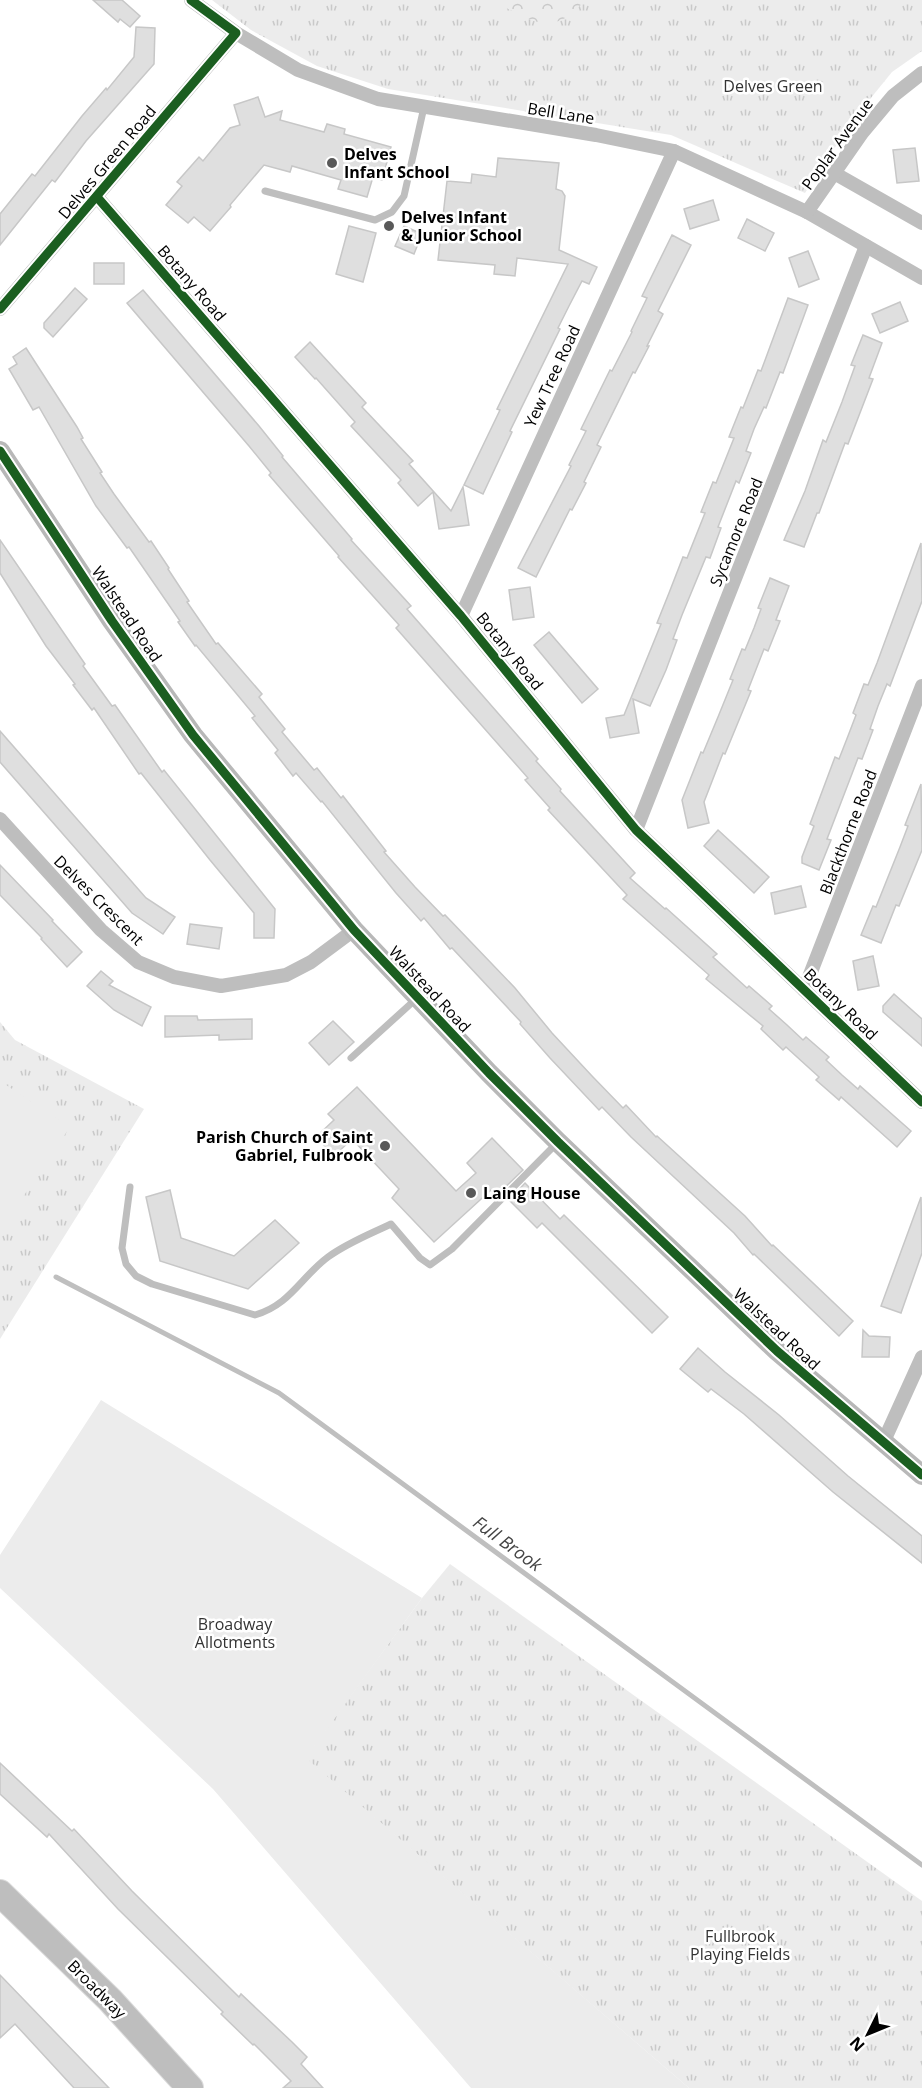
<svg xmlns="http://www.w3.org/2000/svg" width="922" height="2088" font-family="'Open Sans',sans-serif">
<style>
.grass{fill:url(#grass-tufts)}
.forest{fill:url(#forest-crowns)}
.garden{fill:#ececec}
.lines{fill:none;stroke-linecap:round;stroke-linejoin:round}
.stream{stroke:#bfbfbf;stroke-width:5}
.building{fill:#dfdfdf;stroke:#c7c7c7;stroke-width:1.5}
.highway-casing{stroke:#dbdbdb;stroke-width:28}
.lane{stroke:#bebebe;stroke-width:7}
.street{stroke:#bebebe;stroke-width:14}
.secondary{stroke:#b8b8b8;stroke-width:20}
.highway{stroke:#bebebe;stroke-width:26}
.cycleway-casing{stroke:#fff;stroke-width:13}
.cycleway{stroke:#1b5e20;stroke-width:9}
.poi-dot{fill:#595959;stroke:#fff;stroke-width:2}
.labels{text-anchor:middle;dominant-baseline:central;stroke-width:5;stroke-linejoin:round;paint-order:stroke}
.park-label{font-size:16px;fill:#333;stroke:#fff}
.street-label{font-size:16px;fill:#000;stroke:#fff}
.poi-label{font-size:16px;font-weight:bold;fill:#000;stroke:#fff;text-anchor:start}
.water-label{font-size:18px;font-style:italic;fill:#444;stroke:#fff}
</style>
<defs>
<pattern id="grass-tufts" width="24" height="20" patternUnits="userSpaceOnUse" patternTransform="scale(1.5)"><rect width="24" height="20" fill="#ececec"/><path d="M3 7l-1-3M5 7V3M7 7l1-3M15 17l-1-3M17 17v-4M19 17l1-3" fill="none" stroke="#c9c9c9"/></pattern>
<pattern id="forest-crowns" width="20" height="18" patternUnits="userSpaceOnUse" patternTransform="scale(1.5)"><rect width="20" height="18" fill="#ececec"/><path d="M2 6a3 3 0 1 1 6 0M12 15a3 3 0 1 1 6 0" fill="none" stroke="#c9c9c9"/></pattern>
</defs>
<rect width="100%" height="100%" fill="#fff"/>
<g class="grass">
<polygon points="212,0 922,0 922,51 892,72 853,120 805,193 671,135 388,89 317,66 251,30"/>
<polygon points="0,1022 15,1040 144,1109 0,1339"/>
<polygon points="450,1564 922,1901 922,2088 689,2088 305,1758 422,1598"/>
</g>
<path class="forest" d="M491,0H585C551,41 530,19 491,0Z"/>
<g class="garden">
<polygon points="0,1081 70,1127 0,1231"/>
<polygon points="101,1400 422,1598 306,1758 689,2088 471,2088 213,1789 0,1588 0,1555"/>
</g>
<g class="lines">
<polyline class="stream" points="56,1277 279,1393 922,1865"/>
</g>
<g class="building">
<polygon points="93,0 122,0 140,16 130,27 120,19 118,22"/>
<polygon points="136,27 155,28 154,64 86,141 55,182 52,180 0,245 0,214 32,174 35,176 82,116 106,88 107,90 134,57"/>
<polygon points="258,97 265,117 282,111 280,120 324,132 327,124 345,129 344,134 391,147 382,180 373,177 367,197 338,189 341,180 292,166 290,172 264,165 230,205 231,207 210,231 194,217 188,223 166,205 182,186 177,182 199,157 203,161 230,128 240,125 234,105"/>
<polygon points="915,148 919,181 897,183 893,150"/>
<polygon points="498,158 559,163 556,189 562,191 565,196 559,250 597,267 589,284 582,281 569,306 558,328 560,329 510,431 512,432 483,494 464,485 500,410 497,409 568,264 517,258 515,276 494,274 495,265 438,260 447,181 471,183 472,174 496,177"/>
<polygon points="713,200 719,220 690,229 684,209"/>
<polygon points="747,219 774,233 765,251 738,238"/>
<polygon points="349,226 376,233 363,282 336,274"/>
<polygon points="404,226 422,234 414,254 395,246"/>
<polygon points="672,235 691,245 658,311 663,314 647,346 649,346 635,373 633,372 597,445 601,447 584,482 586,483 572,510 570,509 536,577 518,568 571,466 569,465 586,431 581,429 610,370 612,371 632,332 631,331 647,298 642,296"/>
<polygon points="808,251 819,279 799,287 789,258"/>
<rect x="94" y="263" width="30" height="21"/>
<polygon points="75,288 87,299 53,337 44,328 44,323"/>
<polygon points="143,290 259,426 283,456 282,457 352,539 351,540 411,606 407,609 538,759 536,761 561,789 560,791 635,873 630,878 665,909 666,908 717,954 713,957 747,988 749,986 772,1006 769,1009 787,1025 803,1040 806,1037 829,1057 826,1060 842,1075 858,1089 860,1086 911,1131 897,1147 841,1097 839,1100 816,1080 819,1077 786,1047 783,1050 761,1029 763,1026 706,979 709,975 623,899 627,895 548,810 550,808 525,780 528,778 396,628 399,625 338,557 339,556 269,475 271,473 249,446 127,303"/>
<polygon points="788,298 808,305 783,373 780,372 766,408 764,407 754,429 746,451 751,453 739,483 736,481 718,527 721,528 710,558 706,557 682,615 673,639 677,640 666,670 650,706 633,699 639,733 610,738 606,718 624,715 661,624 657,623 669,593 683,557 687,558 705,513 701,512 713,482 716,483 734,438 729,437 741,407 743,408 758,370 761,371"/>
<polygon points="900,302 908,321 880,333 872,314"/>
<polygon points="863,335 882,343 869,378 873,379 848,444 845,443 819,513 817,513 804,547 784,540 805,491 823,440 826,442 842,402 855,366 851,365"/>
<polygon points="310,342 366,403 362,407 413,461 409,464 451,511 463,487 469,525 439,529 433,492 418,506 398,483 401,480 351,426 355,422 316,378 315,379 295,357"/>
<polygon points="26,348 77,427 83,438 81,439 102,472 100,473 114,494 149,542 151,541 169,568 168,569 189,601 187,602 216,644 218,643 262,694 259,697 285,729 282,732 314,770 317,768 341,798 343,796 386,851 384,852 415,887 443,916 445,915 515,988 552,1033 592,1076 623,1108 626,1105 656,1137 657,1136 745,1216 772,1246 773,1245 853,1321 839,1336 754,1254 753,1255 734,1233 631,1137 602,1107 599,1110 550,1058 520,1024 521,1022 452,948 450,949 424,918 421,921 396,893 322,801 321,802 296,773 293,776 275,753 278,750 252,718 255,716 196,645 195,646 178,622 180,621 129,547 127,548 96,506 39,407 33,410 9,369 17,364 13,357"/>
<polygon points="0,540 85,664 83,666 112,706 115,705 162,772 164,770 275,909 274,938 254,938 254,913 210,860 141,773 139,774 94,708 92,710 73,685 75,684 46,646 0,573"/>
<polygon points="921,543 922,601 890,686 887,684 878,706 870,729 873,730 862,759 858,758 850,779 827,839 831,840 819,870 802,863 802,857 814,826 810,824 835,757 839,759 848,736 856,715 853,713 864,684 868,685 877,663"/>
<polygon points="770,578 789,586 776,620 780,621 768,651 764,649 748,690 751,691 725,754 723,753 704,802 709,823 688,828 682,800 701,752 703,753 718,717 733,680 730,679 742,649 745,650 754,628 761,609 758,608"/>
<polygon points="530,587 534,617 513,620 509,590"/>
<polygon points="549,632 598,689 582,703 534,645"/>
<polygon points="0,731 146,898 175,917 163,934 132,913 0,762"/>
<polygon points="921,784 922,850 899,906 896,905 881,943 861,935 873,906 876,907 900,847 908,826 905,825"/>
<polygon points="718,830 769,877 754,893 704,846"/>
<polygon points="0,865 53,920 52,921 82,952 67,967 41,939 42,938 0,895"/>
<polygon points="801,886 806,907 775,914 771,893"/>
<polygon points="190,924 222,928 219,949 187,944"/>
<polygon points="873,956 879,986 858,990 853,961"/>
<polygon points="101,971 113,981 109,985 151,1007 142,1026 114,1010 87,986"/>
<polygon points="894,994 922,1019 922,1046 883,1012 883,1006"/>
<polygon points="165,1016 197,1016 198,1020 252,1019 252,1039 219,1040 219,1035 165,1037"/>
<polygon points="333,1021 354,1042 329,1065 309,1043"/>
<polygon points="357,1087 456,1191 476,1173 467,1163 492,1138 523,1170 496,1196 491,1190 434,1242 392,1198 399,1189 352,1139 334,1156 316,1137 334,1120 328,1114"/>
<polygon points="525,1183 560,1219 564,1215 668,1317 652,1333 542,1223 537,1228 509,1200"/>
<polygon points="170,1190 181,1238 234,1256 275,1220 299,1243 248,1289 160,1261 146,1197"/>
<polygon points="921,1197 922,1253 901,1313 881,1306"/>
<polygon points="863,1330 869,1336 890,1337 889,1357 862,1357"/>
<polygon points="698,1348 725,1372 779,1415 848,1476 922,1536 922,1563 833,1492 744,1414 711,1389 708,1392 680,1369"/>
<polygon points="0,1763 72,1831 74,1829 132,1891 239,1997 241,1994 292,2042 307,2057 301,2064 323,2088 283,2088 291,2081 254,2044 253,2045 221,2014 223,2012 118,1909 49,1834 47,1837 0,1794"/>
<polygon points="0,1975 82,2060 109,2088 74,2088 15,2024 0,2038"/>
</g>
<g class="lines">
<g class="highway-casing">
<polyline id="highway" points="0,1893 110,2000 190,2088"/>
</g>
<g class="lane">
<polyline points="265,191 375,220 392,212 404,196 424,107"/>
<polyline points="351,1058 416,999"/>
<path d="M130,1187L122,1248L126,1264L136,1276L152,1284L255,1315C290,1305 301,1277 328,1257C347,1243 370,1234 391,1224L420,1258L430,1265L452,1249L556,1144"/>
</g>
<g class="street">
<polyline points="191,0 236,33 298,70 378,99 596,135 674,151 807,212 922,278"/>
<polyline points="834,173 922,223"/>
<polyline points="97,197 461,616 636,830 922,1102"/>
<polyline points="807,212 862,133 893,96 922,73"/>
<polyline points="0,309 236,33"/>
<polyline points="461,616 674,151"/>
<polyline points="0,819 101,930 138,962 174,977 221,986 286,975 311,962 354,930"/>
<polyline points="636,830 866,246"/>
<polyline points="804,990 922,686"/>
<polyline points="883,1443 922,1357"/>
</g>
<polyline class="secondary" points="0,451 112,621 193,735 354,930 489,1073 558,1142 777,1351 922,1475"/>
<use href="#highway" class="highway"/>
<g class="cycleway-casing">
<g id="cycleway">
<polyline points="97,197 461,616 636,830 922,1102"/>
<polyline points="0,309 236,33 191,0"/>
<polyline points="0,451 112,621 193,735 354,930 489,1073 558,1142 777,1351 922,1475"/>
</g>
</g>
<use href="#cycleway" class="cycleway"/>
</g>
<g class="poi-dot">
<circle cx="332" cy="163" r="6"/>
<circle cx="389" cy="226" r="6"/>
<circle cx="385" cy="1146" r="6"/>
<circle cx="471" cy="1193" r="6"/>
</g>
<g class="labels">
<g class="park-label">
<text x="773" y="86">Delves Green</text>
<text x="235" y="1624">Broadway<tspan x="235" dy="18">Allotments</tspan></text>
<text x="740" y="1936">Fullbrook<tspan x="740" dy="18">Playing Fields</tspan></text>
</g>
<g class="street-label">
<text transform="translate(561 113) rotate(9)">Bell Lane</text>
<text transform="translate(837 144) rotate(-54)">Poplar Avenue</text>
<text transform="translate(107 162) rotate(-50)">Delves Green Road</text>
<text transform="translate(192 283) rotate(49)">Botany Road</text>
<text transform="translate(552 376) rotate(-65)">Yew Tree Road</text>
<text transform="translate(736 532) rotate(-68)">Sycamore Road</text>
<text transform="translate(127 614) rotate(56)">Walstead Road</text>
<text transform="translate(510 651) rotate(51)">Botany Road</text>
<text transform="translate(848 832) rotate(-69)">Blackthorne Road</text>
<text transform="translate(99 900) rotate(45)">Delves Crescent</text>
<text transform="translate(430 989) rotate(47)">Walstead Road</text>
<text transform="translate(841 1004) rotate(44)">Botany Road</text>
<text transform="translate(777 1329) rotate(43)">Walstead Road</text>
<text transform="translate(97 1989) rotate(45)">Broadway</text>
</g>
<g class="poi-label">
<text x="344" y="154">Delves<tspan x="344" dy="18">Infant School</tspan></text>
<text x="401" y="217">Delves Infant<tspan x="401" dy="18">&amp; Junior School</tspan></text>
<text x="373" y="1137" text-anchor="end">Parish Church of Saint<tspan x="373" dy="18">Gabriel, Fulbrook</tspan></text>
<text x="483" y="1193">Laing House</text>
</g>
<g class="water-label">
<text transform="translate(508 1543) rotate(36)">Full Brook</text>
</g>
</g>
<g transform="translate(868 2034) rotate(227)" stroke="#ffffff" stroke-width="4.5" paint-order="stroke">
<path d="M0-4.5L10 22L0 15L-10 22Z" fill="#000000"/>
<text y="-9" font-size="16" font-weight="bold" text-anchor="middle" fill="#000000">N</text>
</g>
</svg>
